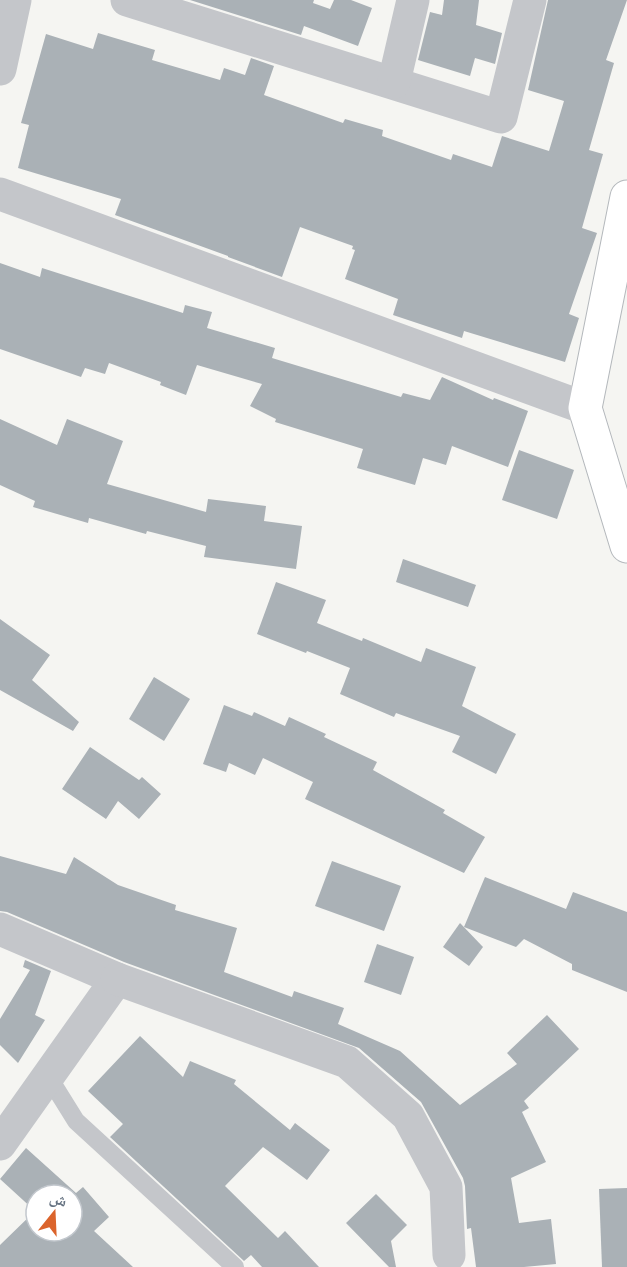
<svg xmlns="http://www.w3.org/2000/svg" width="627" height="1267" font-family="Arial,'Noto Naskh Arabic',sans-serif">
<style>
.building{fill:#aab1b6;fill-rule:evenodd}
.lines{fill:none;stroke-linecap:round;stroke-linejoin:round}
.secondary-casing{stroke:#b4b8bc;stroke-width:35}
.lane{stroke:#c4c6ca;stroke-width:18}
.street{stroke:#c4c6ca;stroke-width:33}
.secondary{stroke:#fff;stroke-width:33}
</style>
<rect width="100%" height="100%" fill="#f5f5f2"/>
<g class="building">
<polygon points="190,0 314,0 313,3 330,9 334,0 351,0 372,8 358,46 304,26 301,35"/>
<polygon points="444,0 479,0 476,25 502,33 495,64 475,58 470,76 418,60 430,12 442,15"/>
<polygon points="548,0 627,0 606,60 614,63 589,150 603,154 582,228 597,233 569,314 579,318 565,362 464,331 462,338 393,315 398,299 345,279 355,250 352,249 353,246 300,227 282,277 228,257 228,256 115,215 121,199 18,168 29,125 21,123 46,34 93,49 98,33 155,50 152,60 220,80 224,68 245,75 251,58 274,66 264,95 343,123 345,119 383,130 382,136 451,160 453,154 492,167 502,136 549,151 564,101 528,90"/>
<polygon points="0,263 40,277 42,268 183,313 185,305 212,312 207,328 275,348 272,358 401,397 403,393 430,400 442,377 493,400 494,398 528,411 508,467 452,446 446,465 423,458 415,485 357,468 363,449 275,422 276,419 250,406 262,384 197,365 186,395 160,385 161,382 109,363 105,374 85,368 81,377 0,349"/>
<polygon points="0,419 57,445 67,419 123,441 107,484 206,512 208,499 266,506 264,521 302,526 296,569 204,557 206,546 147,531 146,534 89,518 88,523 33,507 35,501 0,485"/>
<polygon points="519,450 574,470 557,519 502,500"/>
<polygon points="403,559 476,585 468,607 396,582"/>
<polygon points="276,582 326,600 317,623 362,641 363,638 421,662 426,648 476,667 462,706 516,734 496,774 452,752 460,736 396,713 394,717 340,694 350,668 307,651 306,653 257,634"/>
<polygon points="0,619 50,655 32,680 79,722 73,731 0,690"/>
<polygon points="154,677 190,699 164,741 129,719"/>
<polygon points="224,705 252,716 254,712 285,726 289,717 326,734 324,737 377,762 373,770 445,810 443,813 485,837 464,873 305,799 313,782 263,758 255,775 229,763 226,772 203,764"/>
<polygon points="90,747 139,780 142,777 161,794 139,819 118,801 106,819 62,789"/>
<polygon points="0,856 66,874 74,857 118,885 176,905 175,910 237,928 224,972 292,997 294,991 344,1008 338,1024 400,1051 460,1105 517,1064 507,1053 547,1015 579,1049 524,1101 529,1108 522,1112 546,1162 511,1178 519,1223 551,1219 556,1264 524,1267 476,1267 471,1228 467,1229 465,1186 463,1178 421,1102 359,1048 124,962 7,912 0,911"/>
<polygon points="332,861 401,886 384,931 315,906"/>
<polygon points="485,877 566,909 573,892 627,912 627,992 572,970 572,964 524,939 516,947 464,927"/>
<polygon points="460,923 483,947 469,966 443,947"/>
<polygon points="377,944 414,957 401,995 364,982"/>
<polygon points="25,960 51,971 35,1015 45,1020 18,1063 0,1045 0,1019 30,970 23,967"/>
<polygon points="140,1036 183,1077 190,1061 236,1080 234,1084 290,1130 295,1123 330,1150 307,1180 263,1147 225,1186 278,1238 285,1231 319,1267 262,1267 251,1255 244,1261 110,1137 123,1124 88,1091"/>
<path d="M26,1148L76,1193L83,1187L109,1217L94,1231L133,1267H0V1245L35,1211L0,1179ZM36,1195H72V1231H36Z"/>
<polygon points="627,1188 627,1267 602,1267 599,1189"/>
<polygon points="376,1194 407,1225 391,1241 396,1267 389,1267 346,1223"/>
</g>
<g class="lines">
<g class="secondary-casing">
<polyline id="secondary" points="627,197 585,408 627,546"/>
</g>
<polyline class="lane" points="48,1076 76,1121 235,1267"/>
<g class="street">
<polyline points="127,0 501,117 530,0"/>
<polyline points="0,69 15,0"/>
<polyline points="394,82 413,0"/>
<polyline points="0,194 585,408"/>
<polyline points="0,929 117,979 0,1144"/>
<polyline points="117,979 347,1062 408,1116 446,1187 449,1255"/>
</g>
<use href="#secondary" class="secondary"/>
</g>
<g transform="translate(54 1213) rotate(18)"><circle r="28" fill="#ffffff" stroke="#c2c7cd" stroke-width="1.5"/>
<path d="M0-4.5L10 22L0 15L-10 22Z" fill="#db642c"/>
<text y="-9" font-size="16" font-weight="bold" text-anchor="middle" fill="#667382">ش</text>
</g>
</svg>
